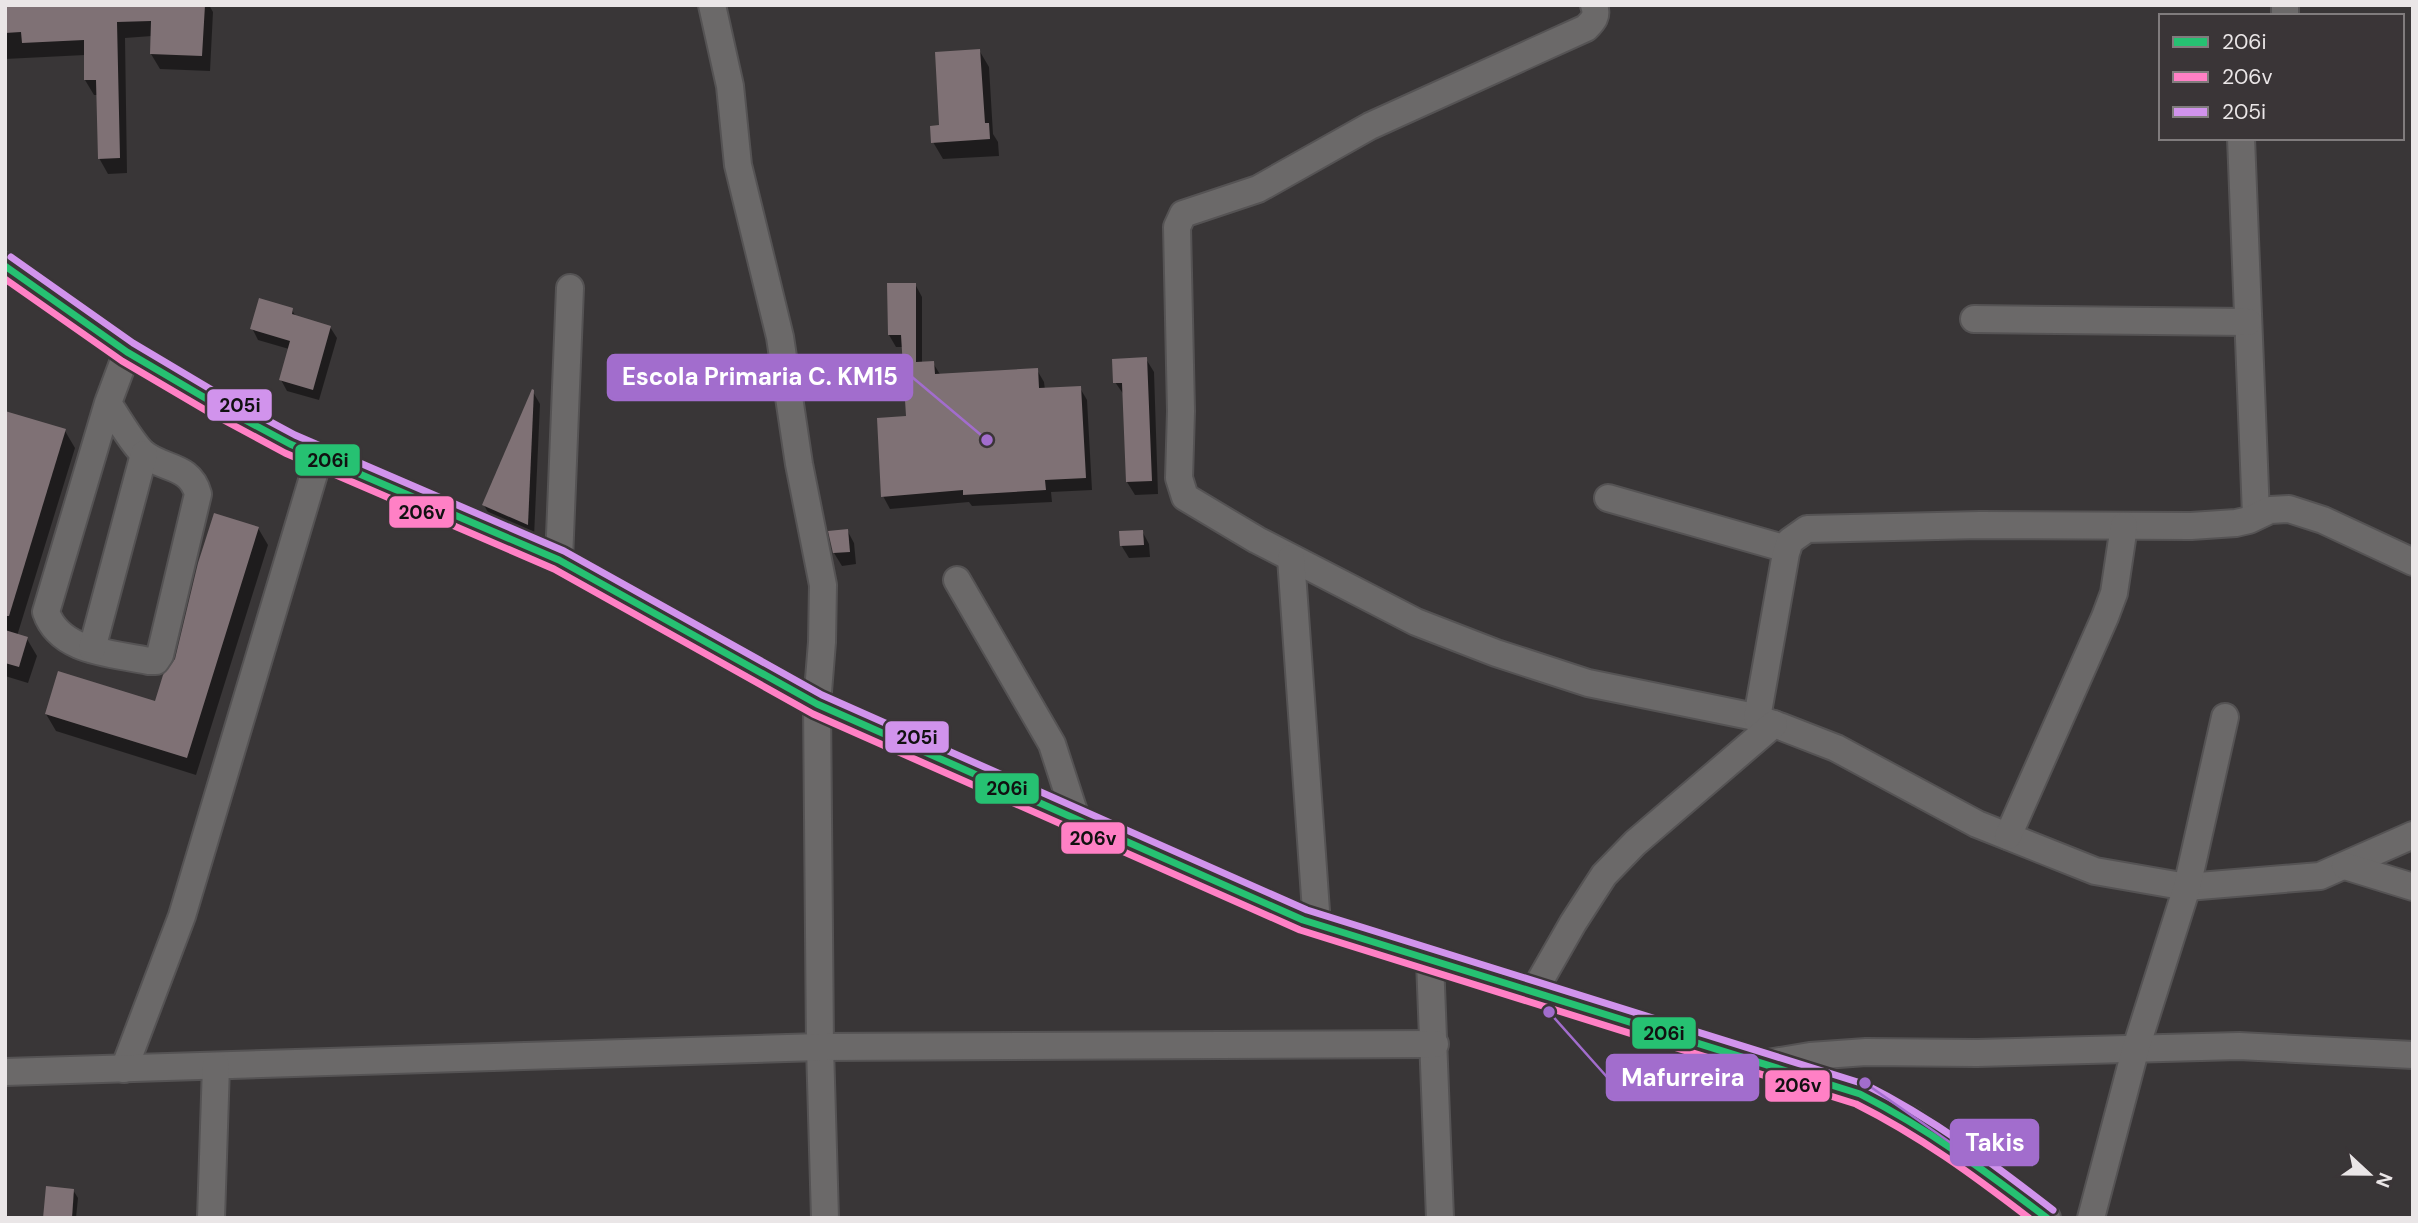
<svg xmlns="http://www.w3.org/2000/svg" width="2418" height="1223" font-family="'DM Sans',sans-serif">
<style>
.shadow{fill:#0007}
.building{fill:#7f7175}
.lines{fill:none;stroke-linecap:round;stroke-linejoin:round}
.minor-casing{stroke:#555354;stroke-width:30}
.minor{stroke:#6b6969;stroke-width:26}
.bus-1-casing{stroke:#3a3537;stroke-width:12}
.bus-2-casing{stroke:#3a3537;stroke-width:12}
.bus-3-casing{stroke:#3a3537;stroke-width:12}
.bus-1{stroke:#26c172;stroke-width:7}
.bus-2{stroke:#ff80c5;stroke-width:7}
.bus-3{stroke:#d193ec;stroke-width:7}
.leader{fill:none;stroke:#a26dcd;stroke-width:2.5}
.callout-dot{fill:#a26dcd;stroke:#3a3537;stroke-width:2.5}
.callout{fill:#a26dcd;stroke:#a26dcd;stroke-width:2.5}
.callout-label{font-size:24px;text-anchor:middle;font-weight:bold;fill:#fff}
.line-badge{stroke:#3a3537;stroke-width:2.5}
.pale-badge-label{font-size:19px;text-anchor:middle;font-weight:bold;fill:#111}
</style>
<rect width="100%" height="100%" fill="#393637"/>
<g class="shadow">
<polygon points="5,5 209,5 213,12 210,71 160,69 151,54 152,36 125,38 127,173 108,174 99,158 98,95 94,95 85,80 85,55 5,59"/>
<polygon points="979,50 989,67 993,134 998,142 999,156 943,159 933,142"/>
<polygon points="915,284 922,297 922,363 933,363 941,376 1037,370 1044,382 1045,390 1080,388 1087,400 1092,490 1051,492 1052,502 972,506 969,502 890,509 883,496 908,418 903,347 896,347 889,335"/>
<polygon points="292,310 296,317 330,327 337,338 319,400 287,391 281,380 289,349 258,340 252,328"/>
<polygon points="1146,359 1154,372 1158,494 1135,495 1127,482 1124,395 1115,382"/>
<polygon points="533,392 540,404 534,537 491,518 484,505"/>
<polygon points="5,413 65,431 75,448 17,636 27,639 37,656 28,683 5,676"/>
<polygon points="258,528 268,545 196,775 56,731 46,714 156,703"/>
<polygon points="847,530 854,543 856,564 842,566 834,553"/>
<polygon points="1142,531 1149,544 1150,557 1129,558 1121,545"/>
<polygon points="73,1190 78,1198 76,1218 45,1218"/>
</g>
<g class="building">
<polygon points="5,5 205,5 202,56 150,54 151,21 117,22 120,158 98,159 96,80 84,80 84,40 22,43 21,32 5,33"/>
<polygon points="980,49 985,123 989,123 990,139 931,143 930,126 939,125 935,52"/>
<polygon points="887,283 916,283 916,362 934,361 935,374 1038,368 1039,388 1081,386 1086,478 1045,480 1046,490 963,495 963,490 881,497 877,418 906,416 901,335 888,335"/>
<polygon points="259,298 293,308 292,314 331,326 313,390 279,380 290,341 250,329"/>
<polygon points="1147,357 1152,481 1126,482 1122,383 1113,383 1112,359"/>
<polygon points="532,389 534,390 528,525 482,505"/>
<polygon points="5,411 66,429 9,616 5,616"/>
<polygon points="214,513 259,527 187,758 45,714 58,671 155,701 163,675 175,659 198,563"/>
<polygon points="848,529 850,552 833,553 828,531"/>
<polygon points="1143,530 1144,545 1120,546 1119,531"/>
<polygon points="5,630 28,637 19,667 5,663"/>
<polygon points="46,1186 74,1189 72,1218 43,1218"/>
</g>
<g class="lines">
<g class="minor-casing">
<g id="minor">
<polyline points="712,5 730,86 738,165 780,337 799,464 823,585 822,642 817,704 820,1047 825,1218"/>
<path d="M1594,5C1598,16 1593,21 1586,28L1370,126L1258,189L1183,214L1177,227L1181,411L1179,478L1185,497L1257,540L1416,622L1496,653L1588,683L1750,716L1782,727L1836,748L1977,824L2095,871L2187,887L2320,876L2413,835"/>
<polyline points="2285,5 2285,16"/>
<polyline points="2241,138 2256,515"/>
<polyline points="5,266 127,352 212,402 290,444 559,560 817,704 1303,920 1860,1094 1907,1118 1960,1152 2047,1218"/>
<polyline points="1974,319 2248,322"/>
<path d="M108,403C117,417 132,443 143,453C163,470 190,464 198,494L160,655L156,661H149C113,653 60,653 46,612L108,403L127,352"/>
<polyline points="1608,498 1787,549"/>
<polyline points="1291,558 1317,925"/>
<polyline points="559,560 570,288"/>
<polyline points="957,580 1052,744 1076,818"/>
<polyline points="92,649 144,454"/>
<polyline points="1757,718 1786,553 1790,541 1807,529 1980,525 2191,526 2236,523 2249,520 2270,510 2289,509 2323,520 2413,562"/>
<polyline points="2008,836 2105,617 2114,593 2124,526"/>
<polyline points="2345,866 2413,887"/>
<polyline points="1430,961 1440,1218"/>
<polyline points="1533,993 1573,923 1604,875 1635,843 1774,724"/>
<polyline points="1768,1063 1810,1056 1866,1052 1977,1053 2239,1046 2413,1055"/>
<polyline points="124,1069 182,916 319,457"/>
<polyline points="5,1072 820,1047 1435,1044"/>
<polyline points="211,1218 216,1066"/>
<polyline points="2091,1218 2135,1051 2187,887 2225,717"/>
</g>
</g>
<use href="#minor" class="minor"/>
<g class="bus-1-casing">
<path id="bus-1" d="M5,266L127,352L212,402L290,444L559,560L817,704L1303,920L1860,1094C1930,1130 1984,1170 2047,1218"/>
</g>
<g class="bus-2-casing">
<path id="bus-2" d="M5,279L122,361L207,411L285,453L554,569L813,714L1300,930L1856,1104C1920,1136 1973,1175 2029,1218"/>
</g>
<g class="bus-3-casing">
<path id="bus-3" d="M11,257L133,343L217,393L295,435L564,551L822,695L1307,910L1864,1084C1934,1119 1992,1163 2053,1210"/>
</g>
<use href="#bus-1" class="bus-1"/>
<use href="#bus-2" class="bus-2"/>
<use href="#bus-3" class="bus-3"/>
</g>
<path class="leader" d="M987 440L912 377M1549 1012L1607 1077M1865 1083L1951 1143"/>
<g class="callout-dot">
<circle cx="987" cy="440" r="7"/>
<circle cx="1549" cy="1012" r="7"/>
<circle cx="1865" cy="1083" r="7"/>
</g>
<g class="callout">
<rect x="608" y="355" width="304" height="45" rx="7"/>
<rect x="1607" y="1055" width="151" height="45" rx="7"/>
<rect x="1951" y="1120" width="87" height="45" rx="7"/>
</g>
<g class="callout-label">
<text x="760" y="385">Escola Primaria C. KM15</text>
<text x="1683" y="1086">Mafurreira</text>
<text x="1995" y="1151">Takis</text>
</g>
<g class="line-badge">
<rect x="206" y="388" width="67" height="34" rx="7" fill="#d193ec"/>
<rect x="294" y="443" width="67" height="34" rx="7" fill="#26c172"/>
<rect x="388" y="495" width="67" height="34" rx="7" fill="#ff80c5"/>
<rect x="884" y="720" width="66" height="34" rx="7" fill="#d193ec"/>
<rect x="974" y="772" width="66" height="33" rx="7" fill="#26c172"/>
<rect x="1060" y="821" width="66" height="34" rx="7" fill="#ff80c5"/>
<rect x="1631" y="1016" width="66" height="34" rx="7" fill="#26c172"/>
<rect x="1764" y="1069" width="67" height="34" rx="7" fill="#ff80c5"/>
</g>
<g class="pale-badge-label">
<text x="240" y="412">205i</text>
<text x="328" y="467">206i</text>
<text x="422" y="519">206v</text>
<text x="917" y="744">205i</text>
<text x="1007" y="795">206i</text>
<text x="1093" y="845">206v</text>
<text x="1664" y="1040">206i</text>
<text x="1798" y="1092">206v</text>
</g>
<rect width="2418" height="1223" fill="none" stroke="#eae6e7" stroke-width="14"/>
<rect x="2159" y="14" width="245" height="126" fill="#3a3537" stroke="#807c7d" stroke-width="2"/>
<rect x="2173" y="37" width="35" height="10" fill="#26c172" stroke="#807c7d" stroke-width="2"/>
<text x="2222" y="49" font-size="21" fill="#eae6e7">206i</text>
<rect x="2173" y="72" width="35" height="10" fill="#ff80c5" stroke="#807c7d" stroke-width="2"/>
<text x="2222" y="84" font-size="21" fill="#eae6e7">206v</text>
<rect x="2173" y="107" width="35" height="10" fill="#d193ec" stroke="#807c7d" stroke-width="2"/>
<text x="2222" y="119" font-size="21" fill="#eae6e7">205i</text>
<g transform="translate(2369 1174) rotate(112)" stroke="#3a3537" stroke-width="5" paint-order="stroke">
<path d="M0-5L12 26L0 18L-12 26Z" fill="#eae6e7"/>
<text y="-10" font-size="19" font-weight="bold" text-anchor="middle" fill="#eae6e7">N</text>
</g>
</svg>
